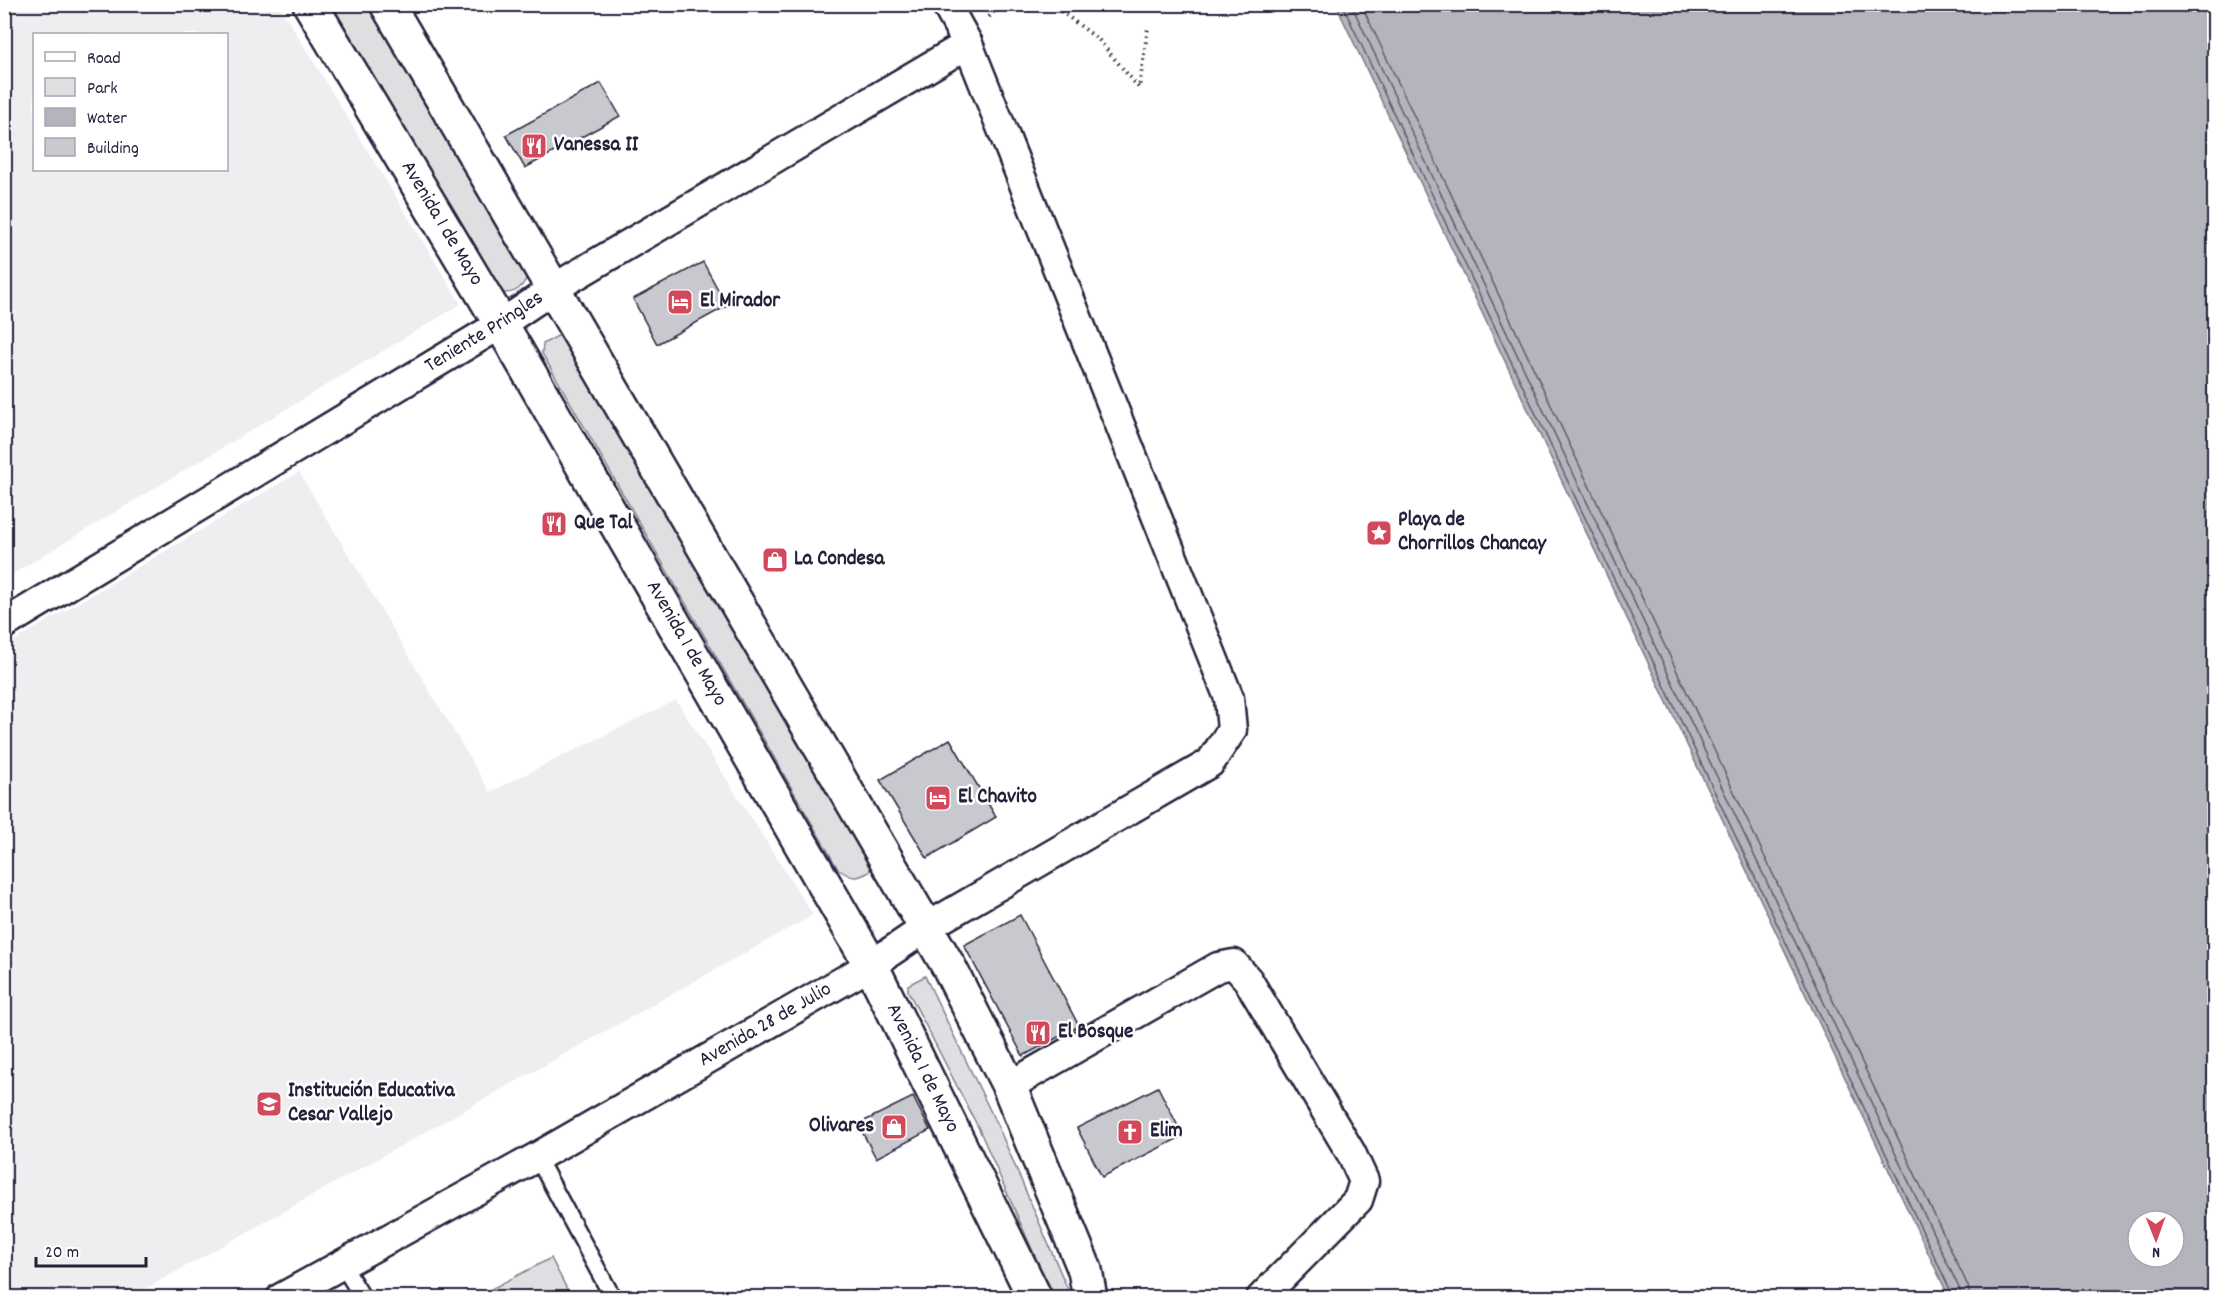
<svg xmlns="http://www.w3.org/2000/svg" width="2219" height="1302" font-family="Dekko,sans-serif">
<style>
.built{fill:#eeeef1;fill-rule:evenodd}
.green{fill:#dfdfe2;stroke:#80808e;stroke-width:1.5}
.water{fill:#b4b4bc;stroke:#7a7a88;stroke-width:1.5;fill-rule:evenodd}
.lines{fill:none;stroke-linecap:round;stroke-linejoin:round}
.shore{stroke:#5c5c6f;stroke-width:1.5}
.building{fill:#c8c8cf;stroke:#22223b;stroke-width:1.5}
.lane-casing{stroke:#22223b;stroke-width:20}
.street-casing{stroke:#22223b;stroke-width:33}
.secondary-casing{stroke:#22223b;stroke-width:38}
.path{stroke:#22223b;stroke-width:4;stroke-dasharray:1.5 4.5;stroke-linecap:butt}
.lane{stroke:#fff;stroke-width:15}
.street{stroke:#fff;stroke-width:28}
.secondary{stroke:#fff;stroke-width:33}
.labels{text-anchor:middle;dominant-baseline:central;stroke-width:5;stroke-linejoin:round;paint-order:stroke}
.poi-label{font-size:21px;font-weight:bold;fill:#22223b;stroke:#fff;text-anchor:start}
.street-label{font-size:21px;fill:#22223b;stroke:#fff}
</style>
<rect width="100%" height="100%" fill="#fff"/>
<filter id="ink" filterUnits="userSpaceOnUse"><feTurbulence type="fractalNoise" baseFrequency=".0167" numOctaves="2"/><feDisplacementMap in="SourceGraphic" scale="12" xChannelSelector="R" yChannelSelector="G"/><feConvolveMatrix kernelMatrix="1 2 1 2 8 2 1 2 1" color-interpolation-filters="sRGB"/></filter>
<g filter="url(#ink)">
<g class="built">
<path d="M5,4L279,5L461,304L14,573L4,558ZM34,34H226V170H34Z"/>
<polygon points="299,472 490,792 676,700 813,915 131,1297 5,1297 5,646"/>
</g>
<g class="green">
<path d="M332,5H368L527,277C522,288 515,294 501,293Z"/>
<path d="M561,334L873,861L869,872C856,880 851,878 838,869L542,353L543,344Z"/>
<polygon points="925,976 1001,1133 1071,1297 1053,1297 979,1129 908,991 908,985"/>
<polygon points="551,1258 571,1297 476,1297"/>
</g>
<path class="water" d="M1336,5H2214V1297H1949ZM2138,1221H2174V1257H2138Z"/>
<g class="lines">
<g class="shore">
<polyline points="1342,4 1954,1298"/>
<polyline points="1351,4 1960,1290 1961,1298"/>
<polyline points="1361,4 1968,1286 1970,1298"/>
</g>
</g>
<g class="building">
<polygon points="601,83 620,116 525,168 506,135"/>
<polygon points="703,262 727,306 657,344 633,299"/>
<polygon points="950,739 996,817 927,858 880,780"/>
<polygon points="1020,915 1079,1026 1023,1056 964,945"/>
<polygon points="1158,1087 1183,1136 1102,1177 1077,1128"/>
<polygon points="913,1097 930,1130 876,1158 858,1124"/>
</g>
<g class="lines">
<g class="lane-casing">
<g id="lane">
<polyline points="537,1157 613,1298"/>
<polyline points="342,1264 363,1298"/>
</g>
</g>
<g class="street-casing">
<g id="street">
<path id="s1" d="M4,624L501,324L556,287L968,44"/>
<polyline points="1009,1086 1218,967 1234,964 1248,980 1351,1153 1364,1181 1358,1200 1261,1298"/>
<path id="s2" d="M281,1298L537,1157L871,965L927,927L1210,763L1232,730L1229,698L968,44L946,4"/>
</g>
</g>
<g class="secondary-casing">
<g id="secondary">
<path id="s3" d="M310,4L501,324L871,965L1035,1298"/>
<polyline points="387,4 949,967 1009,1086 1085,1270 1090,1298"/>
</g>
</g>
<g class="path">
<polyline points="1051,4 1098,39 1139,88 1148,28"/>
<polyline points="989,17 1001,4"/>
</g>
<use href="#lane" class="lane"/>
<use href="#street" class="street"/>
<use href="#secondary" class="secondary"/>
</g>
</g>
<defs>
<g id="restaurant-square" transform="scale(1.35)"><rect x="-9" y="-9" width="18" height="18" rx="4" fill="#d1495b" stroke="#fff"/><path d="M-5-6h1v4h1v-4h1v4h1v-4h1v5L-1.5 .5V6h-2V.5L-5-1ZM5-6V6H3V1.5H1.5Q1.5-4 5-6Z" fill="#fff"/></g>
<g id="hotel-square" transform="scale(1.35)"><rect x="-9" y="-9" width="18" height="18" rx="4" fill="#d1495b" stroke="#fff"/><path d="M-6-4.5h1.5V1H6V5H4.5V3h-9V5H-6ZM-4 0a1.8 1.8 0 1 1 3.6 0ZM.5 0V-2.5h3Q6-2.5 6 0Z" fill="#fff"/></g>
<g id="sight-square" transform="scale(1.35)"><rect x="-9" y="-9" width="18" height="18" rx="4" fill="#d1495b" stroke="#fff"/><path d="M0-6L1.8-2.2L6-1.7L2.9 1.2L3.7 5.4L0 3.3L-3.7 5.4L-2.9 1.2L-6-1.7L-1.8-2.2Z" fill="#fff"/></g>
<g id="shop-square" transform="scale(1.35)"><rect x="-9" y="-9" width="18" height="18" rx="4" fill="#d1495b" stroke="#fff"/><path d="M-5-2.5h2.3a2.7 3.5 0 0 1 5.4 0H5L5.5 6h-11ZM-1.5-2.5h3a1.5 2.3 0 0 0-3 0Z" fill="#fff"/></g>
<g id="school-square" transform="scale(1.35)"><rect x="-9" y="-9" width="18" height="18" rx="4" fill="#d1495b" stroke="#fff"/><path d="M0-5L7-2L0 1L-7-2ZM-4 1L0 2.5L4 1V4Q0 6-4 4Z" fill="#fff"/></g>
<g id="church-square" transform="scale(1.35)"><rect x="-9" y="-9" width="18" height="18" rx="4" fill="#d1495b" stroke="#fff"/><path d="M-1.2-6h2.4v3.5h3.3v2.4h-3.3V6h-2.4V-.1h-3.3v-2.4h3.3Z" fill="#fff"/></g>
</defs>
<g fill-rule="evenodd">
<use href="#restaurant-square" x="534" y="146"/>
<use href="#hotel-square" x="680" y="302"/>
<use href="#restaurant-square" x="554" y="524"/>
<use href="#sight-square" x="1379" y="533"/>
<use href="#shop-square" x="775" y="560"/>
<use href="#hotel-square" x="938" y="798"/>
<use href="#restaurant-square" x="1038" y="1033"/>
<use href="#school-square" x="269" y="1104"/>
<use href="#shop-square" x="894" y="1127"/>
<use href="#church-square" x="1130" y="1132"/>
</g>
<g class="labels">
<g class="poi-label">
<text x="554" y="146">Vanessa II</text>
<text x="700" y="302">El Mirador</text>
<text x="1398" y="521">Playa de<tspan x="1398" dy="24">Chorrillos Chancay</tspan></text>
<text x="574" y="524">Que Tal</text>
<text x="794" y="560">La Condesa</text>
<text x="958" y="798">El Chavito</text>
<text x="1058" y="1033">El Bosque</text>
<text x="288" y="1092">Institución Educativa<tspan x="288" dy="24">Cesar Vallejo</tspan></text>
<text x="874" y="1127" text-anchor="end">Olivares</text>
<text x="1150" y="1132">Elim</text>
</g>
<g class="street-label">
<text stroke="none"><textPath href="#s3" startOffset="256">Avenida 1 de Mayo</textPath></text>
<text stroke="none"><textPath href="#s1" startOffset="562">Teniente Pringles</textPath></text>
<text stroke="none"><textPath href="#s3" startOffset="742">Avenida 1 de Mayo</textPath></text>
<text stroke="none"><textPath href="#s2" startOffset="556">Avenida 28 de Julio</textPath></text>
<text stroke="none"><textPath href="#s3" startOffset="1228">Avenida 1 de Mayo</textPath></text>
</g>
</g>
<rect width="2219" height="1302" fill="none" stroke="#fff" stroke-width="24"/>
<rect x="12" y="12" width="2195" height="1278" fill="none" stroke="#22223b" stroke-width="2" filter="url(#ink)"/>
<rect x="33" y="33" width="195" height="138" fill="#ffffff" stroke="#a7a7b1" stroke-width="1.5"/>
<rect x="45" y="52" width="30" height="9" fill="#ffffff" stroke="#a7a7b1" stroke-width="1.5"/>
<text x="87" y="63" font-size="18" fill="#22223b">Road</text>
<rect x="45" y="78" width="30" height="18" fill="#dfdfe2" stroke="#a7a7b1" stroke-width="1.5"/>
<text x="87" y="93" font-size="18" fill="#22223b">Park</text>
<rect x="45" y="108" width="30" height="18" fill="#b4b4bc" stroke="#a7a7b1" stroke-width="1.5"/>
<text x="87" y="123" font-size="18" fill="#22223b">Water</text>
<rect x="45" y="138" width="30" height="18" fill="#c8c8cf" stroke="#a7a7b1" stroke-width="1.5"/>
<text x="87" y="153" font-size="18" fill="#22223b">Building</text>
<g transform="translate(2156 1239) rotate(179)"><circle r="28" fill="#ffffff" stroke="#a7a7b1" stroke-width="1.5"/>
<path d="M0-4.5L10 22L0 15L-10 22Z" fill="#d1495b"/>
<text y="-9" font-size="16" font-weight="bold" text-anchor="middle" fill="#22223b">N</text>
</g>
<path d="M36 1257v9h110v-9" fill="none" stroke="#22223b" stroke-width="3"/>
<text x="45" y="1257" font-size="18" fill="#22223b" stroke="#ffffff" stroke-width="4.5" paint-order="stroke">20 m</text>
</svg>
